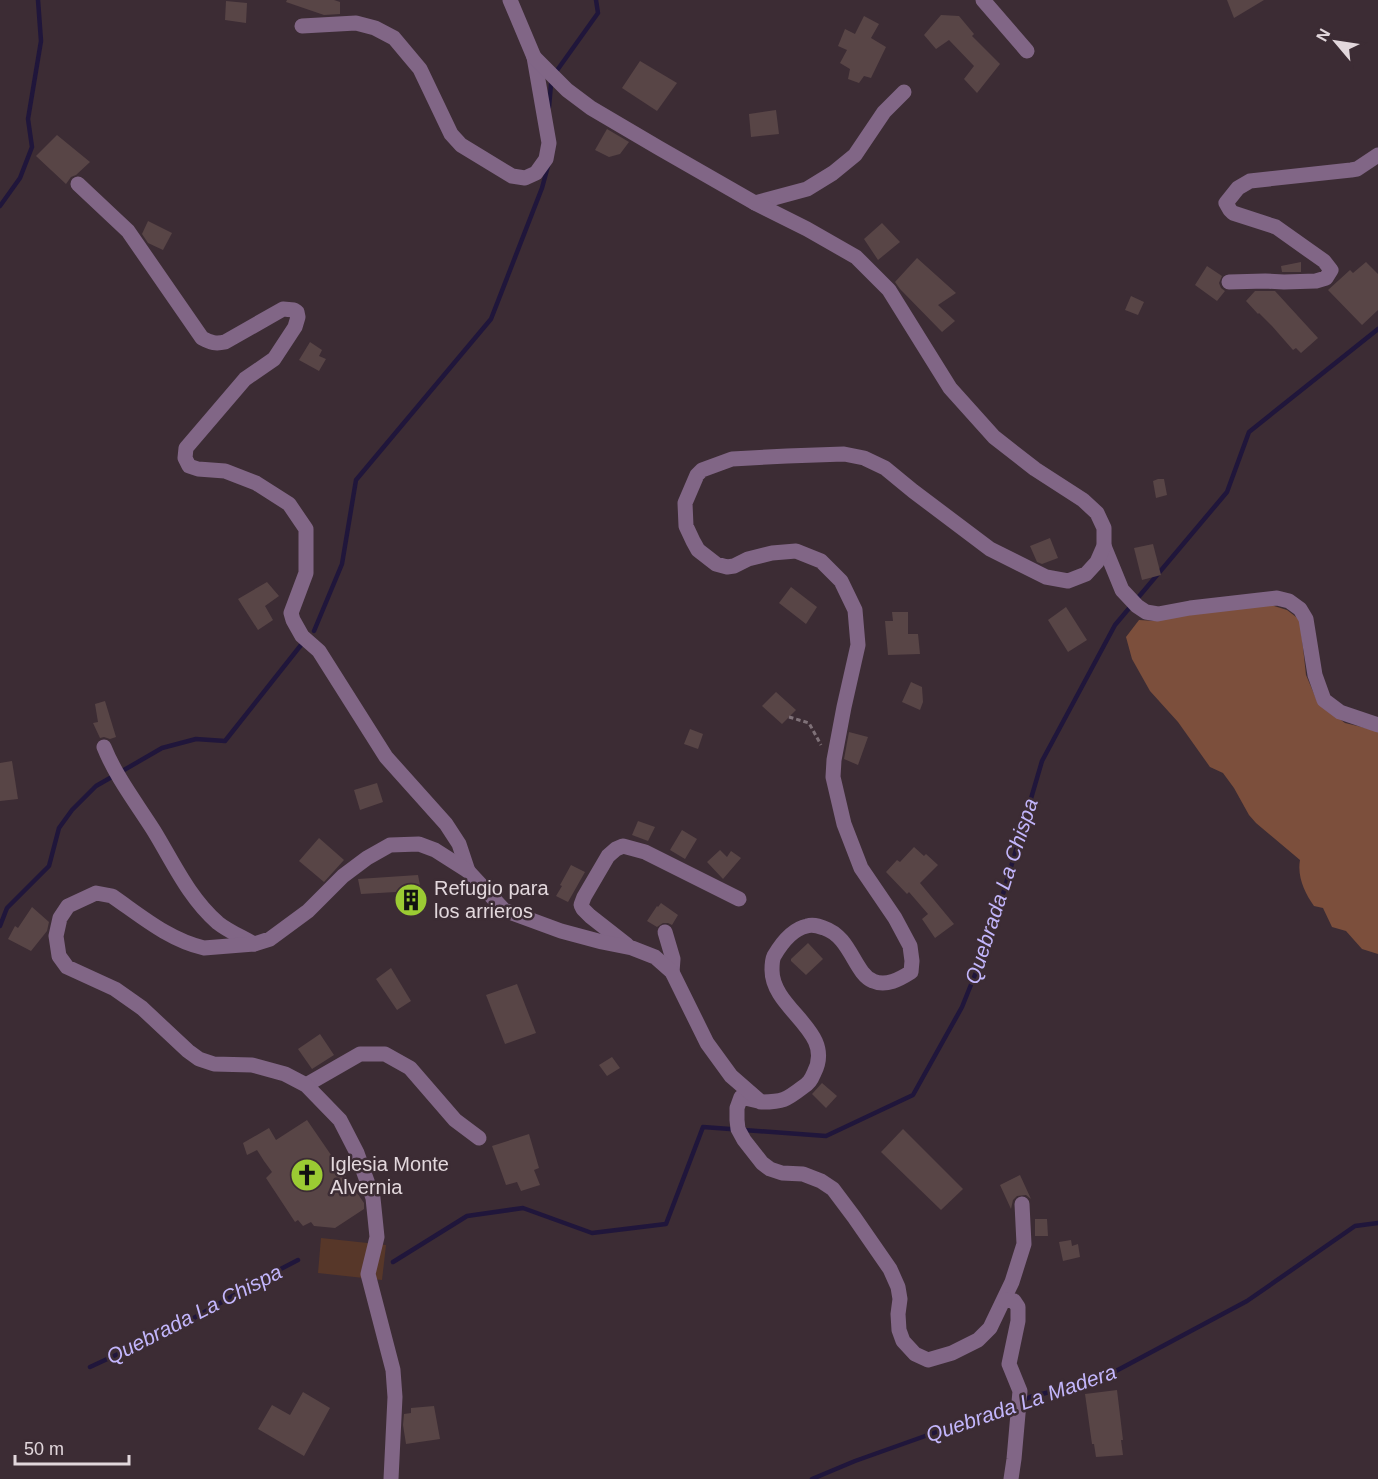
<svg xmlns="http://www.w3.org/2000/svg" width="1378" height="1479" font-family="Helvetica,sans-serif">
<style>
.green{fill:#573729}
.forest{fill:#7c4f3c}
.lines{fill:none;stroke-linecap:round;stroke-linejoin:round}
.stream{stroke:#20163b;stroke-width:4.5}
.building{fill:#584546}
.path{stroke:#7f7178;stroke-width:3;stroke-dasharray:4.5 3;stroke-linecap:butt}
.minor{stroke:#816686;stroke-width:15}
.labels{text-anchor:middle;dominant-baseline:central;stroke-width:5;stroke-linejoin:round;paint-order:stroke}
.poi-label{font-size:20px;fill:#e2d7dc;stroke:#3c2c34;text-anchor:start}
.water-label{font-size:21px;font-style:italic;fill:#c3b6fc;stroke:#3c2c34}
</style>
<rect width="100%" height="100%" fill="#3c2c34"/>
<polygon class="green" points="321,1238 386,1245 382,1280 318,1273"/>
<path class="forest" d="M1268,604L1287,610L1300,620L1306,675L1318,703L1345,723L1378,731V954L1362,949L1346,931L1332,927L1323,908L1314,906C1305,893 1297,877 1300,860L1256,823L1249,815L1234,788L1223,773L1210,767L1178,722L1150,691L1132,659L1126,637L1139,620L1156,621L1181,615Z"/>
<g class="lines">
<g class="stream">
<polyline points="558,69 598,13 596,0"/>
<polyline points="549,107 551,84"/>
<polyline points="0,206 20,178 32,147 28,119 41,41 38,0"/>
<polyline points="314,631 342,564 356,480 491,319 542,188 548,166"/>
<polyline points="124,770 162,748 196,739 225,741 301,645"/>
<polyline points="0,926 7,908 49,866 59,828 72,810 96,786 110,778"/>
<polyline points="393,1262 467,1216 523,1208 592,1233 666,1224 703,1127 826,1136 913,1095 962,1007 991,935 1042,761 1115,625 1227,492 1249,432 1378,329"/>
<polyline points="90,1367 185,1323 273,1273 298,1260"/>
<polyline points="1022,1401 1030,1397 1101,1379 1247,1301 1355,1226 1378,1223"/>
<polyline points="812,1479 855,1461 1015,1404"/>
</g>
</g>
<g class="building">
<polygon points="287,0 334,0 340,2 340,14 324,15 286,2"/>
<polygon points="1227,0 1264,0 1234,18"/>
<polygon points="226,1 247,3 246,23 225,20"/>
<polygon points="941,15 959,16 974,34 972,36 1000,64 977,93 964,79 974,66 949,40 936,49 924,35"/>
<polygon points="864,16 879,24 871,38 886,47 871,78 864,76 859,83 848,79 850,69 840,63 847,50 838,46 845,29 855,34"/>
<polygon points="640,61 677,83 657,111 622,88"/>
<polygon points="776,110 779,134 751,137 749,114"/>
<polygon points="607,129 629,142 620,154 609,157 595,150"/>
<polygon points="57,135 90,162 76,175 71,177 66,184 36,156"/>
<polygon points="148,221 172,233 163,250 148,243 142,234"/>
<polygon points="882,223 900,242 878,260 864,239"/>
<polygon points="917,258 956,293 938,305 955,321 942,332 900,289 895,282"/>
<polygon points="1301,262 1301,272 1282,272 1281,266"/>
<polygon points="1366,262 1378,274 1378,310 1362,325 1328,290 1350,270 1353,273"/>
<polygon points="1207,266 1222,276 1219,283 1221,288 1225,291 1217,301 1195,285"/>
<polygon points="1255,291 1275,291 1318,338 1301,353 1296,348 1293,350 1272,326 1259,313 1258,314 1246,301"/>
<polygon points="1131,296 1144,302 1138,315 1125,310"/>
<polygon points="310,342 322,350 319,356 326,359 319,371 299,360"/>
<polygon points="1158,479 1164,479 1167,495 1156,498 1153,481"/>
<polygon points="1050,538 1058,558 1042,564 1037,562 1030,546"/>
<polygon points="1153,544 1161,575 1142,580 1134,548"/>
<polygon points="267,582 279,596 265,606 273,620 258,630 238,599"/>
<polygon points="791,587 817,607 806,624 779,603"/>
<polygon points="1066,607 1087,640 1068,652 1048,620"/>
<polygon points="892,612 908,612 908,634 918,634 920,654 888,655 885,621 893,621"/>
<polygon points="911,682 922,687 923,702 920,710 902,702"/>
<polygon points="776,692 796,710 782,724 762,706"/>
<polygon points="105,701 116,737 110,739 104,737 100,738 93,723 98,722 95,704"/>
<polygon points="690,729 703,734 698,749 684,744"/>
<polygon points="849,732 868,737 858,765 844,759"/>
<polygon points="12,761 18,799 0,801 0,763"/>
<polygon points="377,783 383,802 360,810 354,790"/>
<polygon points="638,821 655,827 648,841 632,835"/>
<polygon points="682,830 697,839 685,859 670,850"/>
<polygon points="319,838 344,860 324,882 299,861"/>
<polygon points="914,847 924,856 926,854 938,865 920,883 954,924 935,938 922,919 928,914 909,892 907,894 886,872 897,860 900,862"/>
<polygon points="720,850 727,857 731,851 741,858 723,879 707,862"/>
<polygon points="571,865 585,872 568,902 556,896 562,886 560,885"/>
<polygon points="418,875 425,911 402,914 396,892 361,894 358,879"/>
<polygon points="661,903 678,915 672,925 668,923 663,923 657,927 647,921 657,906 658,907"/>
<polygon points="32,907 49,922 47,931 31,951 8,939 15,926 18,928"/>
<polygon points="808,943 823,959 806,975 791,961 791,959"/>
<polygon points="391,968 411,1001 397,1010 376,979"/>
<polygon points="517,984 536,1033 505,1044 486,995"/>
<polygon points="320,1034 334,1055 312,1069 298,1049"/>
<polygon points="612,1057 620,1068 607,1076 599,1065"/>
<polygon points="822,1083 837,1096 826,1108 812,1094"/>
<polygon points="307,1120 364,1203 364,1209 335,1228 314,1226 311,1222 303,1226 298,1220 295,1222 266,1178 272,1172 264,1161 257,1150 247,1155 243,1143 269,1128 276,1140"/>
<polygon points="903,1129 963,1189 941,1210 881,1152"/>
<polygon points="529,1134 539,1168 534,1170 540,1185 521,1191 517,1182 506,1185 492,1146"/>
<polygon points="1020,1175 1031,1199 1026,1195 1017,1196 1013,1200 1011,1209 1000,1185"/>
<polygon points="1035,1219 1047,1219 1048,1236 1035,1236"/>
<polygon points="1071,1240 1072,1246 1078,1244 1080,1257 1063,1261 1059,1242"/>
<polygon points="1117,1390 1123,1440 1121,1440 1123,1455 1096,1457 1094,1444 1092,1444 1085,1394"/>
<polygon points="303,1392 330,1408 304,1456 258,1429 272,1405 290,1415"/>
<polygon points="434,1406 440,1439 406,1444 403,1425 404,1414 411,1413 411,1408"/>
</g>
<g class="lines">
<polyline class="path" points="789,717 809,723 821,745"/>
<g class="minor">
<polyline points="983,0 1027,51"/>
<polyline points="302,26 356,23 375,28 394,38 420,69 451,134 461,145 512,176 525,178 536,173 546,159 549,143 534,57"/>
<path d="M78,184L128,231L202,338C211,343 216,344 225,342L283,309L294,310L297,312L298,317L295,327L274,359L245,379L186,448L185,458L189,466L198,469L225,471L256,483L289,504L306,529V573L291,613L293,620L302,636L319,651L386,757L446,824L459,844L468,871"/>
<polyline points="755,203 807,189 833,173 855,155 884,112 904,92"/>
<polyline points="1229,282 1265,281 1284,282 1316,281 1326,278 1331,270 1324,261 1276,227 1233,213 1230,210 1226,203 1238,188 1250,181 1351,170 1357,169 1378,155"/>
<polyline points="1104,546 1122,590 1137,606 1146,612 1158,614 1190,608 1277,598 1289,601 1300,609 1306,619 1315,675 1324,700 1340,712 1378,725"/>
<path d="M104,747C116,777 137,804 154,831C173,862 189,898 218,923C228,931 242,937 254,944"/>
<polyline points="665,932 673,959 672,972"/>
<polyline points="627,945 590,916 583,909 581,905 584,897 608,856 616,849 623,846 645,852 739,899"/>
<polyline points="306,1085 360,1054 385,1054 410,1068 455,1120 479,1138"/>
<polyline points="758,1101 741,1097 737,1108 737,1120 738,1129 744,1140 762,1163 770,1169 782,1173 803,1174 821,1181 833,1189 854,1217 890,1269 898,1287 900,1299 898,1314 899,1330 903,1341 915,1354 928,1360 952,1353 978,1340 990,1328 1012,1282 1024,1244 1022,1204"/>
<polyline points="1004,1300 1014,1301 1018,1307 1018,1321 1009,1364 1020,1391 1014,1459 1011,1479"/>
<path d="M391,1479L395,1397L393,1370L368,1274L377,1237L373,1198L357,1153L340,1120L306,1085L285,1074L252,1065L214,1064L199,1059L188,1051L142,1008L115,989L67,967L59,956L56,936L60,918L68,906L96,893L112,896C141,916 169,940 204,948L254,944L270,939L308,911L343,876L367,858L390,845L419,844L435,850L468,871L504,910L561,931L602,942L632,948L655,957L672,972L707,1043L731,1076L761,1102C783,1102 786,1100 803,1087C809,1083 811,1080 814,1073C836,1031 772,1010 772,970C772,965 772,960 774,956C781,944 792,929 807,926C813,924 818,926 824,928C851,937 854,973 873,981C886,987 900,979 911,972L912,961L910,946L895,918L861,868L844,824L833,777L834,760L844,707L858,645L855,610L841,581L821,561L796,551L772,553L748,559L734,566L727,567L716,564L698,550L693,541L686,526L685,503L697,475L702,470L732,459L787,456L844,454L864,458L885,468L913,491L990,549L1046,577L1068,581L1086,574L1097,562L1104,546V528L1097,513L1083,500L1035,469L994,437L950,388L889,290L856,257L807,229L755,203L659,148L591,108L567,90L534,57L510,0"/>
</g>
</g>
<defs>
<g id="building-disc" transform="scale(1.725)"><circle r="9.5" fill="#9bcb33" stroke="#3c2c34"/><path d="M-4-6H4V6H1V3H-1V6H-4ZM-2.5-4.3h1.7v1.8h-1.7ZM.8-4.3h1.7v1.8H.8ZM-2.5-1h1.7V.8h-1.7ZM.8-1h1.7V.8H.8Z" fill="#111"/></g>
<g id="church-disc" transform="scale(1.725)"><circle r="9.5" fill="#9bcb33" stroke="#3c2c34"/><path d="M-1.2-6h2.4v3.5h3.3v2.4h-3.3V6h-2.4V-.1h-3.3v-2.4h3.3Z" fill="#111"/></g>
</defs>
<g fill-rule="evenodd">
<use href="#building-disc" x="411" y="900"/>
<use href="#church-disc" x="307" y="1175"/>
</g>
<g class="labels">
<g class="poi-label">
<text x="434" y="888">Refugio para<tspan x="434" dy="23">los arrieros</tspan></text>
<text x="330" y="1164">Iglesia Monte<tspan x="330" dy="23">Alvernia</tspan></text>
</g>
<g class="water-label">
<text transform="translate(1001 891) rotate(-72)">Quebrada La Chispa</text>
<text transform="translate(194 1314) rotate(-27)">Quebrada La Chispa</text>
<text transform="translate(1021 1403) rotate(-19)">Quebrada La Madera</text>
</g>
</g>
<g transform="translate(1336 42) rotate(299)" stroke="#3c2c34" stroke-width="4.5" paint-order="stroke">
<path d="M0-4.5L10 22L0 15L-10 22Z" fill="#e2d7dc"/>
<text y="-9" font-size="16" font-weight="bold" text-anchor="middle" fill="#e2d7dc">N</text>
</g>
<path d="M15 1455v9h114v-9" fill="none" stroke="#e2d7dc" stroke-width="3"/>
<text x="24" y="1455" font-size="18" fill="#e2d7dc" stroke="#3c2c34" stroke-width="4.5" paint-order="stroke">50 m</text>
</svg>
